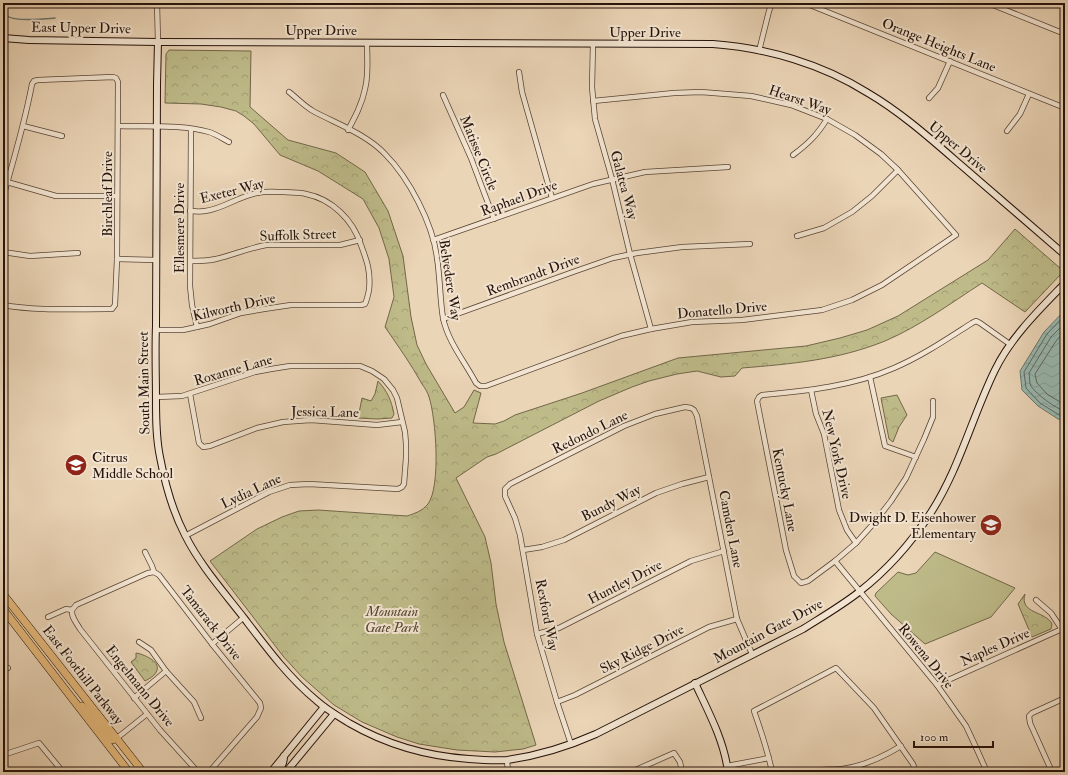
<svg xmlns="http://www.w3.org/2000/svg" width="1068" height="775" font-family="'IM FELL Double Pica',serif">
<style>
.grass{fill:#bebb89;stroke:#72674a}
.park{fill:url(#park-crowns);stroke:#72674a}
.water{fill:url(#water-waves);stroke:#6a766e}
.lines{fill:none;stroke-linecap:round;stroke-linejoin:round}
.shore{stroke:#5f665e;stroke-width:1}
.stream{stroke:#6a766e;stroke-width:1.5}
.street-casing{stroke:#574436;stroke-width:6}
.secondary-casing{stroke:#26130b;stroke-width:8}
.primary-casing{stroke:#26130b;stroke-width:8}
.street{stroke:#f2e4d0;stroke-width:4.5}
.secondary{stroke:#f2e4d0;stroke-width:6}
.primary{stroke:#e6ba7c;stroke-width:7}
.labels{text-anchor:middle;dominant-baseline:central;stroke-width:4;stroke-linejoin:round;paint-order:stroke}
.street-label{font-size:14px;fill:#26130b;stroke:#f2e4d0}
.poi-label{font-size:14px;fill:#26130b;stroke:#f2e4d0;text-anchor:start}
.park-label{font-size:14px;font-style:italic;fill:#544531;stroke:#f2e4d0}
</style>
<defs>
<pattern id="park-crowns" width="20" height="18" patternUnits="userSpaceOnUse"><rect width="20" height="18" fill="#bebb89"/><path d="M2 6a3 3 0 1 1 6 0M12 15a3 3 0 1 1 6 0" fill="none" stroke="#a3a075"/></pattern>
<pattern id="water-waves" width="16" height="10" patternUnits="userSpaceOnUse"><rect width="16" height="10" fill="#98b8b0"/><path d="M0 5q4-4 8 0t8 0" fill="none" stroke="#839d96"/></pattern>
</defs>
<rect width="100%" height="100%" fill="#ebd5b7"/>
<filter id="stains"><feTurbulence type="fractalNoise" baseFrequency=".005" numOctaves="4"/><feColorMatrix values="0 0 0 0 .2 0 0 0 0 .09 0 0 0 0 .02 0 0 0 .5 -.17"/></filter>
<radialGradient id="worn" r=".72"><stop offset=".6" stop-color="#630" stop-opacity="0"/><stop offset="1" stop-color="#630" stop-opacity=".3"/></radialGradient>
<polygon class="grass" points="935,552 1015,588 991,617 925,644 891,614 875,596 876,593 898,572 908,575 916,573"/>
<g class="park">
<path d="M169,50L251,51L250,107L288,140L336,153L365,172L388,211L403,256L411,317L417,345L426,364L455,413L464,407L474,390L481,393L473,423L495,424L504,421L515,415L582,393L678,358L806,346L840,338L867,330L898,316L988,260L1015,229L1060,268L1062,273L1025,312L982,283C951,303 920,326 885,341C838,360 791,364 742,368L735,376L721,377L697,371L677,374L649,381L632,387L599,401L496,454L487,457L456,478L485,537L491,563L496,604L504,642L536,745L523,749L495,752L457,750L419,744L397,737L362,722L334,705L302,677L283,656L210,561L257,529L282,517L299,511L318,510L407,516C416,513 422,511 428,504C441,486 436,418 429,397C428,393 425,388 422,384C411,364 398,346 385,327L394,297L389,259L379,228L363,199L318,171L280,155L254,124L244,116L236,111L221,107L201,104L165,103L166,54Z"/>
<path d="M378,381C388,392 391,400 394,414L392,418L377,419L358,418L362,398L371,401L375,394Z"/>
<polygon points="897,395 907,415 899,427 893,442 889,439 881,398"/>
<path d="M1025,594C1019,614 1046,611 1052,624L1051,629L1032,637L1018,604Z"/>
<path d="M136,653C143,654 160,661 157,670C156,675 149,679 145,681L131,662L136,658Z"/>
</g>
<polygon class="water" points="1065,310 1065,420 1058,419 1038,406 1022,390 1020,371 1044,332"/>
<g class="lines">
<g class="shore">
<polyline points="1065,315 1047,334 1024,372 1026,388 1040,403 1059,415 1065,416"/>
<path d="M1065,323L1051,337L1029,373C1030,377 1029,383 1031,386C1036,394 1056,409 1065,411"/>
<polyline points="1065,331 1056,341 1035,374 1037,383 1047,394 1065,405"/>
</g>
<g class="stream">
<polyline points="3,5 4,3"/>
<path d="M3,7C3,11 4,14 7,16C15,22 44,19 55,18"/>
</g>
<g class="street-casing">
<g id="street">
<polyline points="157,3 158,42"/>
<polyline points="805,3 1065,108"/>
<polyline points="988,3 1065,34"/>
<polyline points="593,44 592,87 595,119 612,179 630,254 651,329"/>
<polyline points="759,51 769,11 772,3"/>
<polyline points="519,72 522,92 552,198"/>
<path d="M289,92C297,98 304,106 313,111C337,124 366,134 385,154C409,178 433,224 437,258C440,277 440,300 443,318C448,342 465,362 476,383L480,386H486L621,336L651,329L692,322L742,320L822,310L852,300L882,285L956,235L898,170L881,154L855,135L827,119L791,105L751,96L701,92L674,93L593,101"/>
<polyline points="443,95 471,158 494,219"/>
<polyline points="929,98 938,88 950,61"/>
<polyline points="23,126 62,136"/>
<path d="M118,126C146,127 183,124 209,132C216,134 223,139 229,142"/>
<polyline points="191,129 190,286 192,305 197,327"/>
<path d="M348,130C355,117 362,104 365,89C369,74 367,58 367,43"/>
<polyline points="1007,131 1020,114 1029,94"/>
<path d="M793,155C809,143 817,135 827,119"/>
<polyline points="7,182 56,196 117,196"/>
<path d="M3,197C14,159 25,122 32,84L34,81L38,80L113,77L116,78L118,82L117,259L115,305L112,309H107C72,309 37,311 3,305"/>
<polyline points="797,236 824,228 852,212 872,196 898,170"/>
<polyline points="433,240 593,184 645,172 728,167"/>
<polyline points="3,252 30,256 78,253"/>
<polyline points="117,259 156,260"/>
<path d="M191,261C199,261 208,261 216,259C233,255 249,248 266,245H340L360,240"/>
<polyline points="443,319 573,272 613,258 637,253 682,247 750,244"/>
<path d="M156,330H183L210,324L241,313L264,309L291,305H361L365,304C367,300 368,295 369,290C371,272 367,261 361,245C353,220 332,199 306,194C299,192 291,193 284,192C275,192 266,191 257,193C239,196 223,209 205,211C200,212 195,211 190,211"/>
<polyline points="870,377 885,446 916,457"/>
<polyline points="811,390 816,414 824,434 839,510 847,530 856,543"/>
<polyline points="190,394 199,443 203,447 210,446 257,428 283,422 311,420 377,425 402,422"/>
<polyline points="156,397 182,396 255,372 271,369 290,366 360,366 372,371 384,379 393,390 397,398 405,432 406,444 406,458 404,484 402,487 398,489 309,484 290,485 269,492 185,536"/>
<path d="M933,401V417L924,439L906,478L891,501L874,523L856,543L835,561L808,581L801,583L794,576L786,550L757,401L759,397L762,395C807,391 853,386 894,368C922,356 947,339 972,323L976,321L980,323L1011,345"/>
<polyline points="523,550 542,547 564,540 656,493 682,484 709,477"/>
<polyline points="145,552 152,566 154,572 159,575 212,644 260,703 261,708 257,717 210,771 207,772"/>
<polyline points="835,561 937,685 966,726 974,743 987,772"/>
<polyline points="1036,600 1051,613 1065,634"/>
<path d="M72,610C71,617 76,622 80,629L160,730L198,772"/>
<polyline points="48,617 66,609 72,610 76,605 148,573 154,572"/>
<polyline points="537,634 559,628 691,561 724,551"/>
<polyline points="139,642 151,650 166,671 194,702 201,718"/>
<polyline points="212,644 243,618"/>
<polyline points="3,670 8,668"/>
<polyline points="937,685 1062,629"/>
<polyline points="134,698 166,671"/>
<polyline points="557,702 575,695 709,627 737,619"/>
<polyline points="117,738 147,714"/>
<polyline points="571,744 557,702 537,634 520,535 515,518 505,496 505,489 510,484 624,426 655,414 685,407 691,408 694,410 697,416 737,619 752,654"/>
<polyline points="3,755 39,743 63,772"/>
<polyline points="507,760 508,772"/>
<polyline points="727,766 769,758"/>
<path d="M820,770C827,769 835,770 842,769C864,766 883,757 901,746"/>
<polyline points="631,772 674,753 680,762 682,772"/>
<path d="M772,772C768,751 761,731 754,711L836,668L874,708L913,764L916,772"/>
<polyline points="1052,772 1030,723 1029,716 1032,713 1065,698"/>
<polyline points="1057,772 1065,769"/>
</g>
</g>
<g class="secondary-casing">
<g id="secondary">
<path d="M3,38L29,40L158,42L713,44C767,48 822,64 868,93C902,113 932,140 962,166C996,195 1030,225 1065,255"/>
<path d="M158,42L157,84C157,165 156,246 156,326C155,351 156,375 156,399C156,419 156,438 160,457C165,484 172,510 185,535C200,565 223,591 244,618C266,647 288,677 317,701C327,710 338,716 349,723C387,745 425,756 469,759C481,760 494,761 507,760C536,756 569,746 596,734L803,629C822,617 841,606 859,592C886,571 911,543 930,514C959,470 972,417 995,370C1011,337 1039,310 1065,283"/>
<path d="M695,683C708,711 724,740 728,772"/>
<polyline points="271,772 324,707"/>
<path d="M277,772C281,767 284,764 284,756"/>
<polyline points="286,772 334,714"/>
</g>
</g>
<g class="primary-casing">
<g id="primary">
<polyline points="3,594 143,772"/>
<polyline points="3,609 129,772"/>
<polyline points="82,706 89,712 108,737 112,740 117,738"/>
</g>
</g>
<use href="#street" class="street"/>
<use href="#secondary" class="secondary"/>
<use href="#primary" class="primary"/>
</g>
<defs>
<g id="school-disc" transform="scale(1.15)"><circle r="9.5" fill="#8f2418" stroke="#f2e4d0"/><path d="M0-5L7-2L0 1L-7-2ZM-4 1L0 2.5L4 1V4Q0 6-4 4Z" fill="#fff"/></g>
</defs>
<g fill-rule="evenodd">
<use href="#school-disc" x="76" y="465"/>
<use href="#school-disc" x="991" y="525"/>
</g>
<g class="labels">
<g class="street-label">
<text transform="translate(81 28) rotate(1)">East Upper Drive</text>
<text x="321" y="30">Upper Drive</text>
<text x="645" y="32">Upper Drive</text>
<text transform="translate(939 45) rotate(22)">Orange Heights Lane</text>
<text transform="translate(800 100) rotate(19)">Hearst Way</text>
<text transform="translate(958 147) rotate(40)">Upper Drive</text>
<text transform="translate(479 153) rotate(68)">Matisse Circle</text>
<text transform="translate(624 185) rotate(75)">Galatea Way</text>
<text transform="translate(232 191) rotate(-14)">Exeter Way</text>
<text transform="translate(107 194) rotate(-90)">Birchleaf Drive</text>
<text transform="translate(519 198) rotate(-20)">Raphael Drive</text>
<text transform="translate(179 228) rotate(-90)">Ellesmere Drive</text>
<text transform="translate(298 235) rotate(-2)">Suffolk Street</text>
<text transform="translate(533 275) rotate(-20)">Rembrandt Drive</text>
<text transform="translate(450 280) rotate(81)">Belvedere Way</text>
<text transform="translate(234 307) rotate(-13)">Kilworth Drive</text>
<text transform="translate(722 310) rotate(-5)">Donatello Drive</text>
<text transform="translate(233 370) rotate(-16)">Roxanne Lane</text>
<text transform="translate(144 383) rotate(-91)">South Main Street</text>
<text transform="translate(325 412) rotate(1)">Jessica Lane</text>
<text transform="translate(590 432) rotate(-26)">Redondo Lane</text>
<text transform="translate(837 454) rotate(77)">New York Drive</text>
<text transform="translate(785 490) rotate(79)">Kentucky Lane</text>
<text transform="translate(251 491) rotate(-25)">Lydia Lane</text>
<text transform="translate(611 503) rotate(-27)">Bundy Way</text>
<text transform="translate(731 529) rotate(79)">Camden Lane</text>
<text transform="translate(625 582) rotate(-27)">Huntley Drive</text>
<text transform="translate(547 615) rotate(79)">Rexford Way</text>
<text transform="translate(211 623) rotate(52)">Tamarack Drive</text>
<text transform="translate(768 631) rotate(-28)">Mountain Gate Drive</text>
<text transform="translate(995 647) rotate(-24)">Naples Drive</text>
<text transform="translate(642 649) rotate(-27)">Sky Ridge Drive</text>
<text transform="translate(926 656) rotate(51)">Rowena Drive</text>
<text transform="translate(83 675) rotate(52)">East Foothill Parkway</text>
<text transform="translate(140 686) rotate(51)">Engelmann Drive</text>
</g>
<g class="poi-label">
<text x="92" y="457">Citrus<tspan x="92" dy="16">Middle School</tspan></text>
<text x="976" y="517" text-anchor="end">Dwight D. Eisenhower<tspan x="976" dy="16">Elementary</tspan></text>
</g>
<g class="park-label">
<text x="392" y="611">Mountain<tspan x="392" dy="16">Gate Park</tspan></text>
</g>
</g>
<rect width="1068" height="775" fill="none" stroke="#ebd5b7" stroke-width="16"/>
<rect x="4" y="4" width="1060" height="767" fill="none" stroke="#26130b" stroke-width="2"/>
<rect x="8" y="8" width="1052" height="759" fill="none" stroke="#26130b"/>
<path d="M914 741v6h79v-6" fill="none" stroke="#26130b" stroke-width="2"/>
<text x="920" y="741" font-size="12" fill="#26130b" stroke="#f2e4d0" stroke-width="3" paint-order="stroke">100 m</text>
<rect width="100%" height="100%" filter="url(#stains)"/>
<rect width="100%" height="100%" fill="url(#worn)"/>
</svg>
